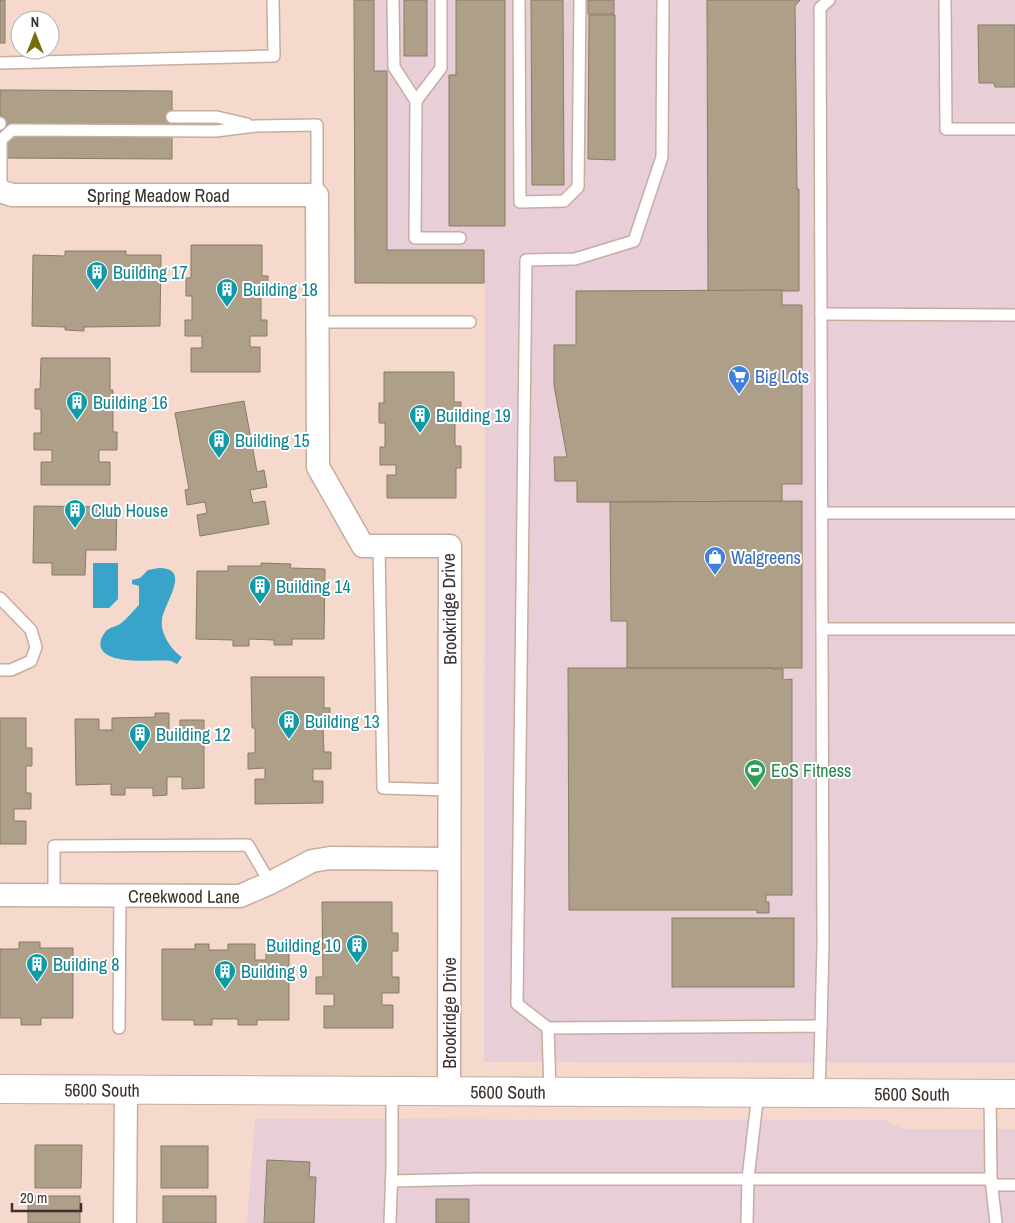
<svg xmlns="http://www.w3.org/2000/svg" width="1015" height="1223" font-family="'Archivo Narrow',sans-serif">
<style>
.commercial{fill:#e8ced6}
.water{fill:#38a4c9}
.building{fill:#ad9f88;stroke:#897b66}
.lines{fill:none;stroke-linecap:round;stroke-linejoin:round}
.service-casing{stroke:#c7aca0;stroke-width:14}
.minor-casing{stroke:#c7aca0;stroke-width:25}
.secondary-casing{stroke:#c7aca0;stroke-width:30}
.service{stroke:#fff;stroke-width:11}
.minor{stroke:#fff;stroke-width:22}
.secondary{stroke:#fff;stroke-width:28}
.labels{text-anchor:middle;dominant-baseline:central;stroke-width:4;stroke-linejoin:round;paint-order:stroke}
.street-label{font-size:18px;fill:#3c312c;stroke:#fff}
.culture-label{font-size:18px;fill:#0d838f;stroke:#fff;text-anchor:start}
.shop-label{font-size:18px;fill:#366cbe;stroke:#fff;text-anchor:start}
.leisure-label{font-size:18px;fill:#27864d;stroke:#fff;text-anchor:start}
</style>
<rect width="100%" height="100%" fill="#f5d9cc"/>
<g class="commercial">
<polygon points="354,0 1015,0 1015,1063 484,1062 485,284 354,283"/>
<polygon points="255,1119 884,1120 901,1128 909,1129 1015,1129 1015,1223 247,1223"/>
</g>
<g class="water">
<polygon points="93,563 118,563 118,599 109,608 93,608"/>
<path d="M159,568C193,568 163,604 162,621C160,633 172,651 182,657L177,664L171,661C155,659 109,666 101,648C99,642 102,636 106,631C110,627 115,627 120,624C127,619 133,611 139,605V586L132,584V580L140,578L148,570Z"/>
</g>
<g class="building">
<rect x="0" y="0" width="5" height="43"/>
<polygon points="354,0 374,0 374,71 387,71 387,250 484,250 484,283 355,283"/>
<rect x="404" y="0" width="23" height="56"/>
<polygon points="456,0 505,0 505,226 449,226 449,75 456,75"/>
<polygon points="531,0 563,0 564,185 532,185"/>
<rect x="588" y="0" width="26" height="14"/>
<polygon points="707,0 800,0 795,6 797,189 799,189 799,291 708,291"/>
<polygon points="589,15 615,15 615,160 588,159"/>
<polygon points="978,25 1015,25 1015,87 995,87 994,83 979,83"/>
<polygon points="0,90 172,91 172,159 0,158"/>
<polygon points="191,245 262,245 262,276 268,276 268,294 261,294 261,320 267,320 267,336 250,336 250,347 260,347 260,372 191,372 191,348 202,348 202,336 185,336 185,320 192,320 192,296 186,296 186,278 191,278"/>
<polygon points="65,251 126,251 126,255 161,255 160,326 84,327 84,331 65,330 65,327 32,326 33,255 65,256"/>
<polygon points="782,290 782,305 802,305 802,484 782,484 782,502 577,502 577,481 555,481 554,457 567,457 554,385 554,345 576,345 576,291"/>
<polygon points="41,358 110,358 110,390 113,390 113,432 117,432 117,450 99,450 99,462 110,462 110,485 41,485 41,462 52,462 52,450 34,450 34,433 41,433 41,409 35,409 35,389 40,389"/>
<polygon points="384,372 454,372 454,402 461,402 461,420 455,420 455,446 461,446 461,468 456,468 456,498 387,498 387,475 396,475 396,465 380,465 380,447 385,447 385,423 379,423 379,403 384,403"/>
<polygon points="244,401 257,472 264,470 267,487 250,490 253,503 265,501 269,524 200,536 197,515 207,513 205,502 187,505 185,490 189,489 175,413"/>
<polygon points="802,501 802,668 627,668 627,621 611,621 610,502"/>
<polygon points="34,506 117,507 116,550 86,550 85,575 52,575 52,563 33,563"/>
<polygon points="261,563 291,564 290,568 325,569 324,639 292,639 292,645 274,645 274,640 249,639 249,646 233,646 233,640 196,639 197,571 228,571 228,566 261,566"/>
<polygon points="568,668 772,668 772,669 783,669 783,680 792,679 792,895 766,895 766,902 769,902 769,913 757,913 757,910 569,910"/>
<polygon points="251,677 324,677 324,708 330,708 330,727 323,727 324,752 331,752 331,769 313,769 313,781 323,781 323,803 255,804 255,779 265,779 265,768 248,769 248,753 255,753 255,728 252,728"/>
<polygon points="155,713 169,713 169,730 180,730 180,720 204,720 204,788 182,789 182,777 167,777 167,795 153,796 153,788 125,788 125,795 111,795 111,784 76,785 75,719 99,719 99,730 112,730 112,718 155,717"/>
<polygon points="0,718 26,718 26,748 32,748 32,766 26,766 26,793 31,793 31,809 14,809 14,821 26,821 26,844 0,844"/>
<polygon points="322,902 392,902 392,933 398,933 398,951 392,951 392,977 399,977 399,993 382,993 382,1005 393,1005 393,1028 324,1028 324,1006 334,1006 334,994 316,994 316,977 323,977"/>
<rect x="672" y="918" width="122" height="69"/>
<polygon points="19,942 40,942 40,948 73,948 73,1018 41,1018 41,1025 21,1025 21,1018 0,1018 0,949 19,949"/>
<polygon points="195,944 209,944 209,950 228,950 228,944 255,944 255,960 266,960 266,950 289,950 289,1020 257,1020 257,1025 238,1025 238,1019 212,1019 212,1025 194,1025 194,1020 162,1020 162,949 195,949"/>
<polygon points="35,1145 82,1145 81,1188 35,1188"/>
<rect x="161" y="1146" width="47" height="42"/>
<polygon points="267,1160 310,1162 309,1177 316,1177 314,1223 264,1223"/>
<rect x="28" y="1196" width="52" height="27"/>
<rect x="163" y="1196" width="53" height="27"/>
<rect x="436" y="1199" width="33" height="24"/>
</g>
<g class="lines">
<g class="service-casing">
<g id="service">
<polyline points="393,0 394,67 416,101 441,68 441,0"/>
<polyline points="519,0 520,202 564,201 578,187 580,0"/>
<polyline points="945,0 946,129 1015,129"/>
<polyline points="0,63 274,56 273,0"/>
<polyline points="416,101 415,238 460,238"/>
<polyline points="172,117 217,117 247,124"/>
<polyline points="0,124 0,123"/>
<polyline points="1,192 1,140 12,130 216,131 256,126 317,125 317,195"/>
<polyline points="821,314 1015,315"/>
<polyline points="317,322 470,322"/>
<polyline points="822,513 1015,513"/>
<polyline points="379,546 383,788 450,790"/>
<polyline points="0,598 31,630 36,647 31,661 11,670 0,670"/>
<polyline points="822,629 1015,629"/>
<polyline points="54,895 54,846 248,845 270,883"/>
<polyline points="821,1026 823,945 820,8 829,0"/>
<polyline points="119,1028 120,895"/>
<polyline points="548,1028 821,1026 819,1093"/>
<polyline points="550,1092 548,1028 517,1004 526,260 575,259 634,241 662,157 663,0"/>
<polyline points="990,1093 991,1179 996,1223"/>
<polyline points="391,1181 479,1179 991,1179"/>
<polyline points="992,1185 1015,1185"/>
<polyline points="390,1223 392,1167 392,1091"/>
<polyline points="747,1223 748,1178 758,1093"/>
</g>
</g>
<g class="minor-casing">
<g id="minor">
<path id="s1" d="M0,191L12,195H317L318,467L363,546H450L449,1091"/>
<path id="s2" d="M0,895L240,896L270,883L312,861L330,858L449,859"/>
<polyline points="125,1223 126,1090"/>
</g>
</g>
<g class="secondary-casing">
<g id="secondary">
<path id="s3" d="M0,1089L1015,1094"/>
</g>
</g>
<use href="#service" class="service"/>
<use href="#minor" class="minor"/>
<use href="#secondary" class="secondary"/>
</g>
<defs>
<g id="building-pin" transform="scale(1.125)"><path d="M0 17L-7.5 6A9.5 9.5 0 1 1 7.5 6Z" fill="#0f9aa8" stroke="#fff"/><path d="M-4-6H4V6H1V3H-1V6H-4ZM-2.5-4.3h1.7v1.8h-1.7ZM.8-4.3h1.7v1.8H.8ZM-2.5-1h1.7V.8h-1.7ZM.8-1h1.7V.8H.8Z" fill="#fff"/></g>
<g id="supermarket-pin" transform="scale(1.125)"><path d="M0 17L-7.5 6A9.5 9.5 0 1 1 7.5 6Z" fill="#3f7fe0" stroke="#fff"/><path d="M-6-5.5h2.5l.6 2H6L4.5 2H-2.5L-4.4-4H-6ZM-1.5 3.2a1.3 1.3 0 1 0 .1 0ZM3 3.2a1.3 1.3 0 1 0 .1 0Z" fill="#fff"/></g>
<g id="shop-pin" transform="scale(1.125)"><path d="M0 17L-7.5 6A9.5 9.5 0 1 1 7.5 6Z" fill="#3f7fe0" stroke="#fff"/><path d="M-5-2.5h2.3a2.7 3.5 0 0 1 5.4 0H5L5.5 6h-11ZM-1.5-2.5h3a1.5 2.3 0 0 0-3 0Z" fill="#fff"/></g>
<g id="stadium-pin" transform="scale(1.125)"><path d="M0 17L-7.5 6A9.5 9.5 0 1 1 7.5 6Z" fill="#2e9e5b" stroke="#fff"/><path d="M0-5a6.5 5 0 1 0 0 10a6.5 5 0 1 0 0-10ZM-3.5-1.8h7v3.6h-7Z" fill="#fff"/></g>
</defs>
<g fill-rule="evenodd">
<use href="#building-pin" x="97" y="272"/>
<use href="#building-pin" x="227" y="289"/>
<use href="#supermarket-pin" x="739" y="376"/>
<use href="#building-pin" x="77" y="402"/>
<use href="#building-pin" x="420" y="415"/>
<use href="#building-pin" x="219" y="440"/>
<use href="#building-pin" x="75" y="510"/>
<use href="#shop-pin" x="715" y="557"/>
<use href="#building-pin" x="260" y="586"/>
<use href="#building-pin" x="289" y="721"/>
<use href="#building-pin" x="140" y="734"/>
<use href="#stadium-pin" x="755" y="770"/>
<use href="#building-pin" x="357" y="945"/>
<use href="#building-pin" x="37" y="964"/>
<use href="#building-pin" x="225" y="971"/>
</g>
<g class="labels">
<g class="street-label">
<text stroke="none"><textPath href="#s1" startOffset="159">Spring Meadow Road</textPath></text>
<text transform="translate(449 609) rotate(-91)">Brookridge Drive</text>
<text stroke="none"><textPath href="#s2" startOffset="184">Creekwood Lane</textPath></text>
<text transform="translate(449 1013) rotate(-90)">Brookridge Drive</text>
<text stroke="none"><textPath href="#s3" startOffset="102">5600 South</textPath></text>
<text stroke="none"><textPath href="#s3" startOffset="508">5600 South</textPath></text>
<text stroke="none"><textPath href="#s3" startOffset="912">5600 South</textPath></text>
</g>
<g class="culture-label">
<text x="113" y="272">Building 17</text>
<text x="243" y="289">Building 18</text>
<text x="93" y="402">Building 16</text>
<text x="436" y="415">Building 19</text>
<text x="235" y="440">Building 15</text>
<text x="91" y="510">Club House</text>
<text x="276" y="586">Building 14</text>
<text x="305" y="721">Building 13</text>
<text x="156" y="734">Building 12</text>
<text x="341" y="945" text-anchor="end">Building 10</text>
<text x="53" y="964">Building 8</text>
<text x="241" y="971">Building 9</text>
</g>
<g class="shop-label">
<text x="755" y="376">Big Lots</text>
<text x="731" y="557">Walgreens</text>
</g>
<g class="leisure-label">
<text x="771" y="770">EoS Fitness</text>
</g>
</g>
<g transform="translate(35 35)"><circle r="24" fill="#ffffff" stroke="#b1adab"/>
<path d="M0-4L9 19L0 12L-9 19Z" fill="#756e0b"/>
<text y="-8" font-size="14" font-weight="bold" text-anchor="middle" fill="#3c312c">N</text>
</g>
<path d="M12 1203v8h69v-8" fill="none" stroke="#3c312c" stroke-width="2.5"/>
<text x="20" y="1203" font-size="15" fill="#3c312c" stroke="#ffffff" stroke-width="4" paint-order="stroke">20 m</text>
</svg>
